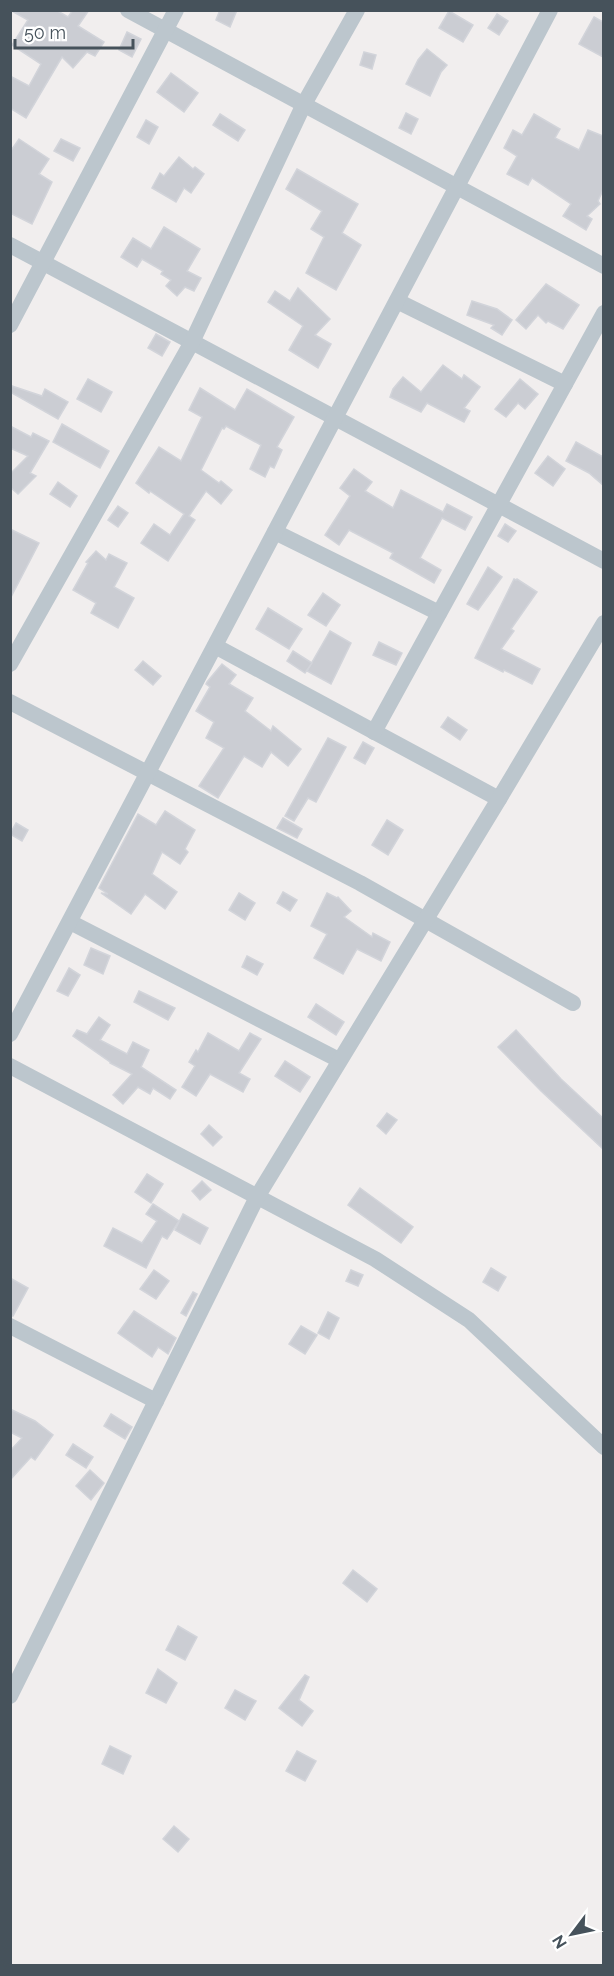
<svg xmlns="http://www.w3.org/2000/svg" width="614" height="1976" font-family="Raleway,sans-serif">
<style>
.building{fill:#cbcdd3;stroke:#d2d4da;stroke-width:1.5}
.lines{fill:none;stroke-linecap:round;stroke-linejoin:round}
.minor{stroke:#bcc6cd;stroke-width:16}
</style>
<rect width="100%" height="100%" fill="#f1eeee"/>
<g class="building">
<polygon points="10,10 56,10 68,17 73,10 89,10 78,26 104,42 95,56 87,52 73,68 62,57 26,118 10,108 10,76 29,86 41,64 12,45 28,20"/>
<polygon points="220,10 237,10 230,27 216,20"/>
<polygon points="449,11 473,25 463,42 439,28"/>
<polygon points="497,14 508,21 499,35 488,28"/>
<polygon points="594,17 603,22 603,57 579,44"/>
<polygon points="127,32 141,39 132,57 119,50"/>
<polygon points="427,49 447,65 441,72 430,96 406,84 418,60"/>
<polygon points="364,52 376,55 372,69 360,65"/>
<polygon points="171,73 198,93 184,112 157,92"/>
<polygon points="406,113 418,119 411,134 399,128"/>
<polygon points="220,114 245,130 238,141 213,125"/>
<polygon points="534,114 560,129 555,138 579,150 588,130 603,136 603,190 598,201 600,204 587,216 592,219 586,230 563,216 571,204 532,178 528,185 507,174 517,156 504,148 513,130 522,135"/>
<polygon points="146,120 158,127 149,144 137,137"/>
<polygon points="19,139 49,159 39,174 52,182 32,224 10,213 10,152"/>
<polygon points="61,139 80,148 73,161 54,151"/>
<polygon points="179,157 193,169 195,167 204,174 191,193 184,188 176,202 152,188 160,173 164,176"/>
<polygon points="297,169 358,204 342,233 361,245 336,290 306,273 324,237 311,229 322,211 286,189"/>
<polygon points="164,227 200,249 187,271 201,278 194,291 185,287 177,296 166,286 171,280 161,274 163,271 142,259 137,267 121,257 133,238 151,249"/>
<polygon points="546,284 579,305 563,329 548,321 546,323 538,315 526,329 516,320"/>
<polygon points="298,288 330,319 315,335 331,344 318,368 289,350 303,326 268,302 275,291 290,301"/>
<polygon points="472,301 497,309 512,320 502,335 491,328 494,325 467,315"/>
<polygon points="156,334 170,342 162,356 148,348"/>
<polygon points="443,365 462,379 464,375 480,387 464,408 470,411 464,422 427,403 421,412 390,397 393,389 403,377 421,392"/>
<polygon points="88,379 112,392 101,412 77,399"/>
<polygon points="520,379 538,394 525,409 518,403 506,417 495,409"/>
<polygon points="12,386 42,396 45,389 68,402 58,419 10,392"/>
<polygon points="200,388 235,410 247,389 294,417 277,447 282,450 274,468 270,466 265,477 250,469 261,445 226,426 224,429 222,428 201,470 219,483 221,481 232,490 221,504 206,491 189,516 195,520 168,561 141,543 154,524 170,535 184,514 150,491 149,493 136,483 159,447 181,461 202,417 189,410"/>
<polygon points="62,424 109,451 100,468 53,442"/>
<polygon points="10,426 31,437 33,433 49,441 30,473 36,476 18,494 10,487 10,474 28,456 10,448"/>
<polygon points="576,442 603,457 603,485 589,473 566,461"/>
<polygon points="548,456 565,469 553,486 535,473"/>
<polygon points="354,469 372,482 365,491 393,508 401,490 443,512 447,504 472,517 465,530 442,518 420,558 441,570 434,583 390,558 393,553 349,530 339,545 325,535 350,496 340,488"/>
<polygon points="58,482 77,496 70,507 50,494"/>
<polygon points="118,506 128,513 118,527 108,520"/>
<polygon points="505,524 516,531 508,542 498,536"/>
<polygon points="10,529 39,543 10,599"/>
<polygon points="96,551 106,560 109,554 127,563 114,587 134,598 118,628 91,613 96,603 73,590 88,563 86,562"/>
<polygon points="488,567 502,577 478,610 467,604"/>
<polygon points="514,579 516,580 517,579 537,592 511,629 514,631 501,649 540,669 532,684 504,670 503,672 475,658"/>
<polygon points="323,593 340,605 326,626 308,615"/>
<polygon points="268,608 302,629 289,649 256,629"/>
<polygon points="330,631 351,643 331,684 307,671"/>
<polygon points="379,642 402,653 396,665 373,655"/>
<polygon points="293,651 312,663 305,673 287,661"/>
<polygon points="143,661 161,676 153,685 135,670"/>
<polygon points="222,664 236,675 229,684 253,698 245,711 271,731 273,726 301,749 288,766 271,752 262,767 244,756 218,798 199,786 224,748 206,738 214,722 196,711 210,687 206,684 207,682"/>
<polygon points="448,717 467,730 460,740 441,727"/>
<polygon points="328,738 346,747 316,802 308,798 294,821 285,816"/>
<polygon points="363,742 374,748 365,764 354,758"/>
<polygon points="165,811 195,830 185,849 188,852 180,864 162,852 152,874 177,892 165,909 145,894 131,914 101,893 108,894 99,888 138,814 156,825"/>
<polygon points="283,818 302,829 297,838 277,828"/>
<polygon points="387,820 403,830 388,855 372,845"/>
<polygon points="16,823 28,830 22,841 10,834"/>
<polygon points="283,892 297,900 290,911 277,903"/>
<polygon points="239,893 255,903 245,920 229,910"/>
<polygon points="327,893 337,898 338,897 351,911 344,917 372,937 373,933 390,942 381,961 357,949 343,974 314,958 327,934 311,926"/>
<polygon points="91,948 110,956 103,974 84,965"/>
<polygon points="247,956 263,964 257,975 242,967"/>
<polygon points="69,968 80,975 68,996 57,991"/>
<polygon points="139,991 175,1008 168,1020 134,1002"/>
<polygon points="316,1004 344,1022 336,1035 308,1017"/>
<polygon points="99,1017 110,1025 100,1040 127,1054 133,1042 149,1050 141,1067 176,1090 170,1099 153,1088 150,1094 138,1087 123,1104 113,1095 132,1074 110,1063 110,1062 73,1036 77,1030 87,1034"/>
<polygon points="516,1030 561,1079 603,1118 603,1149 541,1091 498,1047"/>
<polygon points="208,1033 239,1051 250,1033 261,1039 239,1073 250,1079 243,1092 210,1074 196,1096 182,1087 195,1066 189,1062 196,1050 198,1052"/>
<polygon points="285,1061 310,1077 300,1092 275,1076"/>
<polygon points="387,1113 397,1120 386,1134 377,1126"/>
<polygon points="209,1125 222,1137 213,1146 201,1134"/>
<polygon points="147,1174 163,1184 151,1203 135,1192"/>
<polygon points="202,1181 211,1190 200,1200 192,1191"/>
<polygon points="360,1188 413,1227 401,1243 348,1205"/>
<polygon points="153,1204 179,1221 167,1239 162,1236 146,1268 104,1246 113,1228 142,1243 157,1221 146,1214"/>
<polygon points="183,1214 208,1228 200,1244 175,1230"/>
<polygon points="491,1268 506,1277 498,1291 483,1282"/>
<polygon points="154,1270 169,1281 156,1299 140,1289"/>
<polygon points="351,1270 363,1275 358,1286 346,1281"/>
<polygon points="10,1278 28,1288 13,1316 10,1316"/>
<polygon points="193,1292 197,1294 186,1316 181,1313"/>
<polygon points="134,1311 176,1338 168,1354 158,1347 152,1357 118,1333"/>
<polygon points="328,1312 339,1318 329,1339 318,1333"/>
<polygon points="301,1326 317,1335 305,1354 289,1344"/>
<polygon points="10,1409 35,1421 53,1435 35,1460 31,1457 10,1480 10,1451 22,1438 10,1432"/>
<polygon points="111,1414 132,1427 125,1439 104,1426"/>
<polygon points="73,1444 93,1457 86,1468 66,1455"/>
<polygon points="90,1470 104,1483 91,1500 76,1486"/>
<polygon points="353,1570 377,1589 367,1602 343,1583"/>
<polygon points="178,1626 197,1637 185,1660 166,1650"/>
<polygon points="158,1669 177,1683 166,1703 146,1693"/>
<polygon points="305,1675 309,1677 299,1700 313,1711 302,1726 279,1708"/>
<polygon points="235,1690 256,1701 245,1720 225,1708"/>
<polygon points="110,1746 131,1756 123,1774 102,1764"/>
<polygon points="297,1751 316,1761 305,1781 286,1771"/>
<polygon points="174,1826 189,1839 178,1852 163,1839"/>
</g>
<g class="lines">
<g class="minor">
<polyline points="128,10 604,266"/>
<polyline points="10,245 604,561"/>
<polyline points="397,301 565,384"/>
<polyline points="10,325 176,10"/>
<polyline points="275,532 439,613"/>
<polyline points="215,646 499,799"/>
<polyline points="10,664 192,342 304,104 357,10"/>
<polyline points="10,702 360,883 573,1003"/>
<polyline points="374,732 604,313"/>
<polyline points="70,922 339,1060"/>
<polyline points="10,1034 550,10"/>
<polyline points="10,1066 375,1259 469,1320 604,1447"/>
<polyline points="10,1326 156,1401"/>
<polyline points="10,1696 257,1197 499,799 604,623"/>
</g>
</g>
<rect width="614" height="1976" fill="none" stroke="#46525b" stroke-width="24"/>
<g transform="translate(572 1934) rotate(238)" stroke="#ffffff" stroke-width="4.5" paint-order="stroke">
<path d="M0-4.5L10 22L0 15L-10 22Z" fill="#46525b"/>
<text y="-9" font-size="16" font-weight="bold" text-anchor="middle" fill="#46525b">N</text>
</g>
<path d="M15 39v9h118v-9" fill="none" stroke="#46525b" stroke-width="3"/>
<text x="24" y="39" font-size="18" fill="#46525b" stroke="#ffffff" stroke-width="4.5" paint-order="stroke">50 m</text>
</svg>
